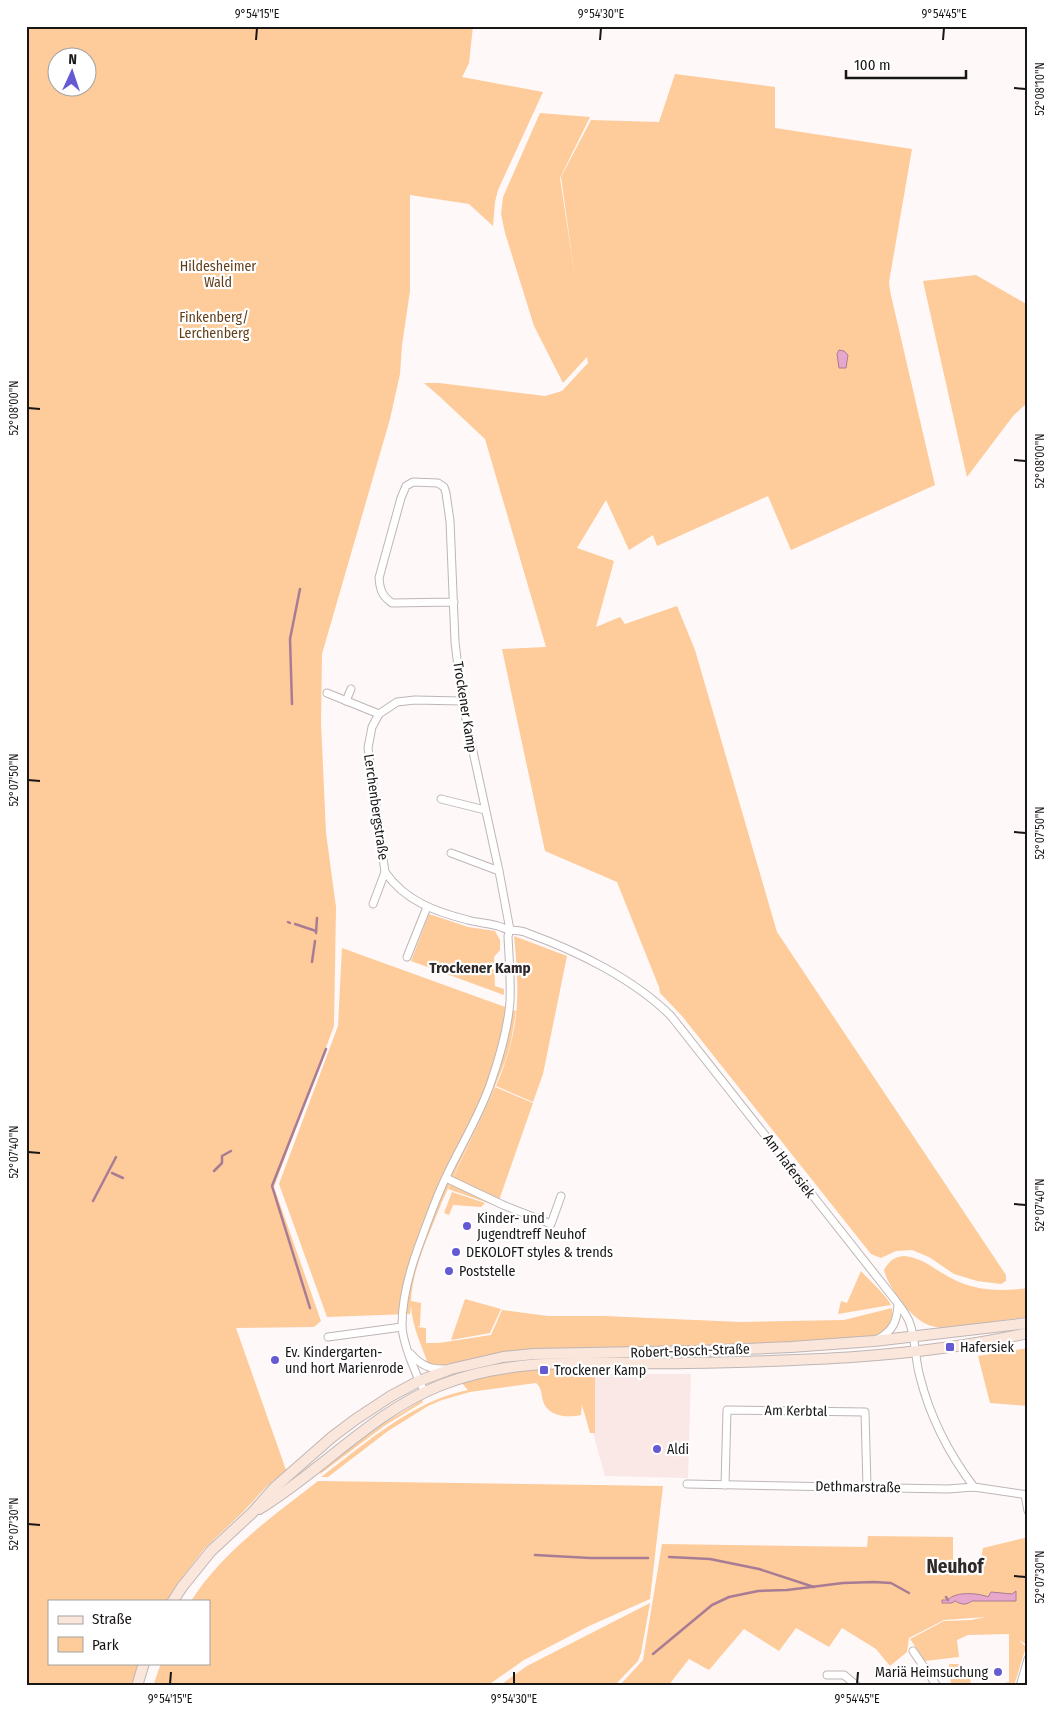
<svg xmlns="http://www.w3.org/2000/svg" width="1054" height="1712" font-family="'Fira Sans Condensed',sans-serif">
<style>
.built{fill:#fae8e7}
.green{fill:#fecb9a;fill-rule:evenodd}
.water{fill:#e7a7cc;stroke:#a97c95}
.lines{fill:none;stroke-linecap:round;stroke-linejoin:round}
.stream{stroke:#a97c95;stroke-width:2.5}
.street-casing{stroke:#beb6b5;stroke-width:9}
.secondary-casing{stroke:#beb6b5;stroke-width:12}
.street{stroke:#fff;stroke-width:7}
.secondary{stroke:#fbe6dc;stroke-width:10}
.ticks{fill:none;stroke:#191616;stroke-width:2}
.poi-dot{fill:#645ad3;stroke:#fff;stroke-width:2}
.labels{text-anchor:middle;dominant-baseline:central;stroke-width:4.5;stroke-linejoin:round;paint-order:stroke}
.park-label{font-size:14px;fill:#623f1a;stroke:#fff}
.street-label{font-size:14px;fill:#191616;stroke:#fff}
.poi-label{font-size:14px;fill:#191616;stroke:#fff;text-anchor:start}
.neighbourhood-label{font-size:15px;font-weight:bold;fill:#302929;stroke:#fff}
.district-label{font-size:19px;font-weight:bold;fill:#302929;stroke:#fff}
.neatline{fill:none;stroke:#191616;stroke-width:2}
.ticks-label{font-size:12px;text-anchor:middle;fill:#191616}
</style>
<rect width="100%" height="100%" fill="#fef8f8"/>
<polygon class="built" points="589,1374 691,1374 688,1478 605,1476 588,1415"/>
<g class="green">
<path d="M26,26H473L469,63L462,77L543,92L498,190L495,202L493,226L469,204L410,195V291L402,345L400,374L390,419L322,654L321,723L326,833L336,907L334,1026L274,1187L321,1321L314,1327L236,1328L286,1470L267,1486L243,1512L205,1548L177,1584L167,1601H49V1663H139L132,1686H26ZM58,58H88V88H58Z"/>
<polygon points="675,74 775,87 775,128 912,149 889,282 890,291 935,485 791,550 768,496 657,546 653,535 629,550 606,500 577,548 614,561 596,627 620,617 625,624 677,606 695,650 777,932 1006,1275 1006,1281 1001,1284 977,1281 954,1274 929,1257 912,1250 896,1251 881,1258 871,1254 682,1016 660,993 659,987 617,882 545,851 502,649 546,647 485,439 439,396 424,383 439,383 545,396 562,391 588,363 587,357 563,383 534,326 505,233 501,214 503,197 540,113 590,117 560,178 575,277 561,177 591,120 659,122"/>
<polygon points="976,275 1028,305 1028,402 1013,416 967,477 923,281"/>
<polygon points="429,914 468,927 495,931 500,940 500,950 494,957 495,986 504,989 504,995 411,961"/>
<path d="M514,936L567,956L543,1074L533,1102L496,1086C520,1031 520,994 514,936Z"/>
<path d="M342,948L516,1011C513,1029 511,1047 504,1064C483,1118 454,1170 433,1224C423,1248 412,1275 411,1301L421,1303L420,1326L417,1327L426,1328V1343H439L491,1335L502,1310L548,1316H604L741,1322L844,1320L892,1308C894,1323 884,1334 869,1337L467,1361L430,1369C423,1348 412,1328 411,1305L410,1314L327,1317L279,1184L338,1026Z"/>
<polygon points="495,1087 533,1103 497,1206 448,1189"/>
<polygon points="452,1192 485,1203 481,1207 453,1205 449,1215 444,1213"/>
<path d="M904,1256C923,1258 932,1268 949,1277C973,1291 1001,1292 1028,1288V1317L944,1328C935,1327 928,1326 921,1321C907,1312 888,1286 884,1270C889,1261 894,1257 904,1256Z"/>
<path d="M861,1271C869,1280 887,1296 891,1305L838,1314L841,1301L847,1303Z"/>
<polygon points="465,1299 501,1309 490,1333 451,1340"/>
<polygon points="1028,1348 1028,1406 990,1403 978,1356"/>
<path d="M590,1367L595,1373V1433H590L582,1405L581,1415C568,1418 548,1417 543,1401C541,1394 542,1388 536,1383L470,1392L442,1400L428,1406L388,1431L328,1477H321C365,1444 412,1401 468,1390L460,1381L515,1369Z"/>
<polygon points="422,1400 423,1402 384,1426 320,1474 321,1470 383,1424"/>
<path d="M318,1481L663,1486L650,1599L589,1626L524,1660L487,1686H153L161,1663H209V1601H191C223,1551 272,1517 318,1481Z"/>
<polygon points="868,1536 953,1537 953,1571 979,1570 983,1548 1028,1537 1026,1570 1028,1582 1028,1643 1027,1645 1019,1640 1026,1647 1014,1686 1000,1686 1000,1684 1009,1682 1009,1634 968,1635 957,1640 959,1657 925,1661 910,1639 944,1621 971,1620 986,1617 944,1620 909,1638 907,1652 890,1666 876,1649 842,1628 829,1647 796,1628 779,1651 744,1629 709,1670 689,1659 668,1686 619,1686 643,1660 662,1544 867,1547"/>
<polygon points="650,1603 641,1653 638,1661 614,1686 499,1686 527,1666"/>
<polygon points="949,1664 960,1664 962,1679 970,1678 971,1686 951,1686"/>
</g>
<g class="water">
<polygon points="839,350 844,351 848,355 846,368 839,368 837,354"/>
<path d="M1016,1591V1601H972C966,1605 962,1605 955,1601L952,1603H942V1600H948C955,1591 979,1593 988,1597L991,1592L1012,1594Z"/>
</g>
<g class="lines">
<g class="stream">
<polyline points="292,704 290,639 300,589"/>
<polyline points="288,922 290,923"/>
<polyline points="295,924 316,931"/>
<polyline points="316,933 317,918"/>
<polyline points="312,962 315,941"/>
<polyline points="214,1171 222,1163 222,1156 231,1151"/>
<polyline points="112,1173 123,1178"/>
<polyline points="93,1201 116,1157"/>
<polyline points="310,1308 272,1186 326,1049"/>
<polyline points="535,1555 590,1558 648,1558"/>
<polyline points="669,1557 710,1559 759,1569 814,1587"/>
<polyline points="946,1597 948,1600"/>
<polyline points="653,1654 712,1605 729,1597 758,1591 787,1590 843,1583 874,1582 891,1583 909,1593"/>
</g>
<g class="street-casing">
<g id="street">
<polyline points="327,693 379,714"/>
<polyline points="346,701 351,689"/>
<path d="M462,701L415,700L397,702L379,714L372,727L368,748L385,872C405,901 436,912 468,920C478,923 489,923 498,926C502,927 505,929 509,930C515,931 521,930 527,933C577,951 634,979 671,1016L896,1301C901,1308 908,1316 910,1324C916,1341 915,1360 920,1377C930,1417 949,1454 974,1487"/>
<polyline points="441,799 485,810"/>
<polyline points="451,853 499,871"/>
<polyline points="373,904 385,872"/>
<polyline points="407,957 427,907"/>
<polyline points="446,1178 503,1205 551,1224 561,1196"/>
<polyline points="328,1337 402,1327"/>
<path d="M878,1339C893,1331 897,1321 898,1305"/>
<path d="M411,1354C420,1365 431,1370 445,1369"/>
<path d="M425,1393C417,1377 402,1342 402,1325C402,1298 409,1273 418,1248C427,1224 435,1200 446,1177C461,1145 480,1115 491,1082C500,1056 508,1028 510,1001C511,979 509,958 508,936L510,930L499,871L462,701L455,642L450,521L446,493L444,487L438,483L413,482L406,486L401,498L379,578C380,590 382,596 392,603L454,602"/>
<polyline points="687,1484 948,1489 974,1487 1028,1495"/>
<polyline points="725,1485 727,1410 865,1412 867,1487"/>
<polyline points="1025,1495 1028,1511"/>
<polyline points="913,1651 937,1686"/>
<polyline points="827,1675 844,1675 857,1686"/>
<polyline points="1020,1686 1028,1659"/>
</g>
</g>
<g class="secondary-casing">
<g id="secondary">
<path d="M259,1509C322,1471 371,1413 441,1385C519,1354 605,1365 687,1363C800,1361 917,1358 1028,1333"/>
<polyline points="173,1601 182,1587 211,1551 252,1513 274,1488 332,1437 356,1419 391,1396 419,1381 451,1369 503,1357 534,1354 696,1351 791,1347 874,1341 1028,1323"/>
<polyline points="137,1686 144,1663"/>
</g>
</g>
<use href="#street" class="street"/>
<use href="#secondary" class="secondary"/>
</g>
<path class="ticks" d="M256,40L257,28M600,40L601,28M943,40L944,28M1014,88L1026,89M28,408L40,409M1014,460L1026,461M28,780L40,781M1014,832L1026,833M28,1152L40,1153M1014,1204L1026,1205M28,1524L40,1525M1014,1576L1026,1577M170,1684L171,1672M514,1684V1672M857,1684L858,1672"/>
<g class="poi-dot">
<circle cx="467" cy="1226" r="5"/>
<circle cx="456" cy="1252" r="5"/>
<circle cx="449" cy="1271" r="5"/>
<rect x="945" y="1342" width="10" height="10" rx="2.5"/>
<circle cx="275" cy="1360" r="5"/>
<rect x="539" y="1365" width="10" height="10" rx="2.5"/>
<circle cx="657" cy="1449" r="5"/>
<circle cx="998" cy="1672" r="5"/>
</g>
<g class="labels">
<g class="park-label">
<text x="218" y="266">Hildesheimer<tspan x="218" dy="16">Wald</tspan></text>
<text x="214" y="317">Finkenberg/<tspan x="214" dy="16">Lerchenberg</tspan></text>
</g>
<g class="street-label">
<text transform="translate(465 707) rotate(81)">Trockener Kamp</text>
<text transform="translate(376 807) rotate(82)">Lerchenbergstraße</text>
<text transform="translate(789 1166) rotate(53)">Am Hafersiek</text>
<text transform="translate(690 1351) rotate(-2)">Robert-Bosch-Straße</text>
<text transform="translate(796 1411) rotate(1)">Am Kerbtal</text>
<text transform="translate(858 1487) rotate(1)">Dethmarstraße</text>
</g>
<g class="poi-label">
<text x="477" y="1218">Kinder- und<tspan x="477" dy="16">Jugendtreff Neuhof</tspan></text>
<text x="466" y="1252">DEKOLOFT styles &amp; trends</text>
<text x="459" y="1271">Poststelle</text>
<text x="960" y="1347">Hafersiek</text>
<text x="285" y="1352">Ev. Kindergarten-<tspan x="285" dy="16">und hort Marienrode</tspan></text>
<text x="554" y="1370">Trockener Kamp</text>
<text x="667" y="1449">Aldi</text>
<text x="988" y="1672" text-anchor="end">Mariä Heimsuchung</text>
</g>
<g class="neighbourhood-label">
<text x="480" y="968">Trockener Kamp</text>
</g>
<g class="district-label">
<text x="955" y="1566">Neuhof</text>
</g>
</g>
<rect width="1054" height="1712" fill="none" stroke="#ffffff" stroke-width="55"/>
<rect x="48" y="1600" width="162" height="65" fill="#ffffff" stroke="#a3a2a2"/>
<rect x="58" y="1616" width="25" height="8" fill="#fbe6dc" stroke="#a3a2a2"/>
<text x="92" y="1624" font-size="15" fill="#191616">Straße</text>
<rect x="58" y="1637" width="25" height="15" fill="#fecb9a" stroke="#a3a2a2"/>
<text x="92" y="1650" font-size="15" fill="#191616">Park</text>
<g transform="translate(72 72) rotate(3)"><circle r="24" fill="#ffffff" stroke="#a3a2a2"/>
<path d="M0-4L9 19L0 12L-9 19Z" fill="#645ad3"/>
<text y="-8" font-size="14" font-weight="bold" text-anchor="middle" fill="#191616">N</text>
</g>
<path d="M846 70v8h120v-8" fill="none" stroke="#191616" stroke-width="2.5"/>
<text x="854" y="70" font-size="15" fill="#191616" stroke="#ffffff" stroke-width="4" paint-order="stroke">100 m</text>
<rect x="28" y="28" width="998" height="1656" class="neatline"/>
<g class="ticks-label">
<text x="257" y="18">9°54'15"E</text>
<text x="601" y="18">9°54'30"E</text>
<text x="944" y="18">9°54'45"E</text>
<text transform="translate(1040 89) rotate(-90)" y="4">52°08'10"N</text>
<text transform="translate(14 408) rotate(-90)" y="4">52°08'00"N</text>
<text transform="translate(1040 461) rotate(-90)" y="4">52°08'00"N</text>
<text transform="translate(14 780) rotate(-90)" y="4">52°07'50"N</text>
<text transform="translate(1040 833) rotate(-90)" y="4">52°07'50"N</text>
<text transform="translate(14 1152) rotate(-90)" y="4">52°07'40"N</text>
<text transform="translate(1040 1205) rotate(-90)" y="4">52°07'40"N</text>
<text transform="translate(14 1524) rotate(-90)" y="4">52°07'30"N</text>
<text transform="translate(1040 1577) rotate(-90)" y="4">52°07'30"N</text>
<text x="170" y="1703">9°54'15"E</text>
<text x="514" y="1703">9°54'30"E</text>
<text x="857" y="1703">9°54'45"E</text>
</g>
</svg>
